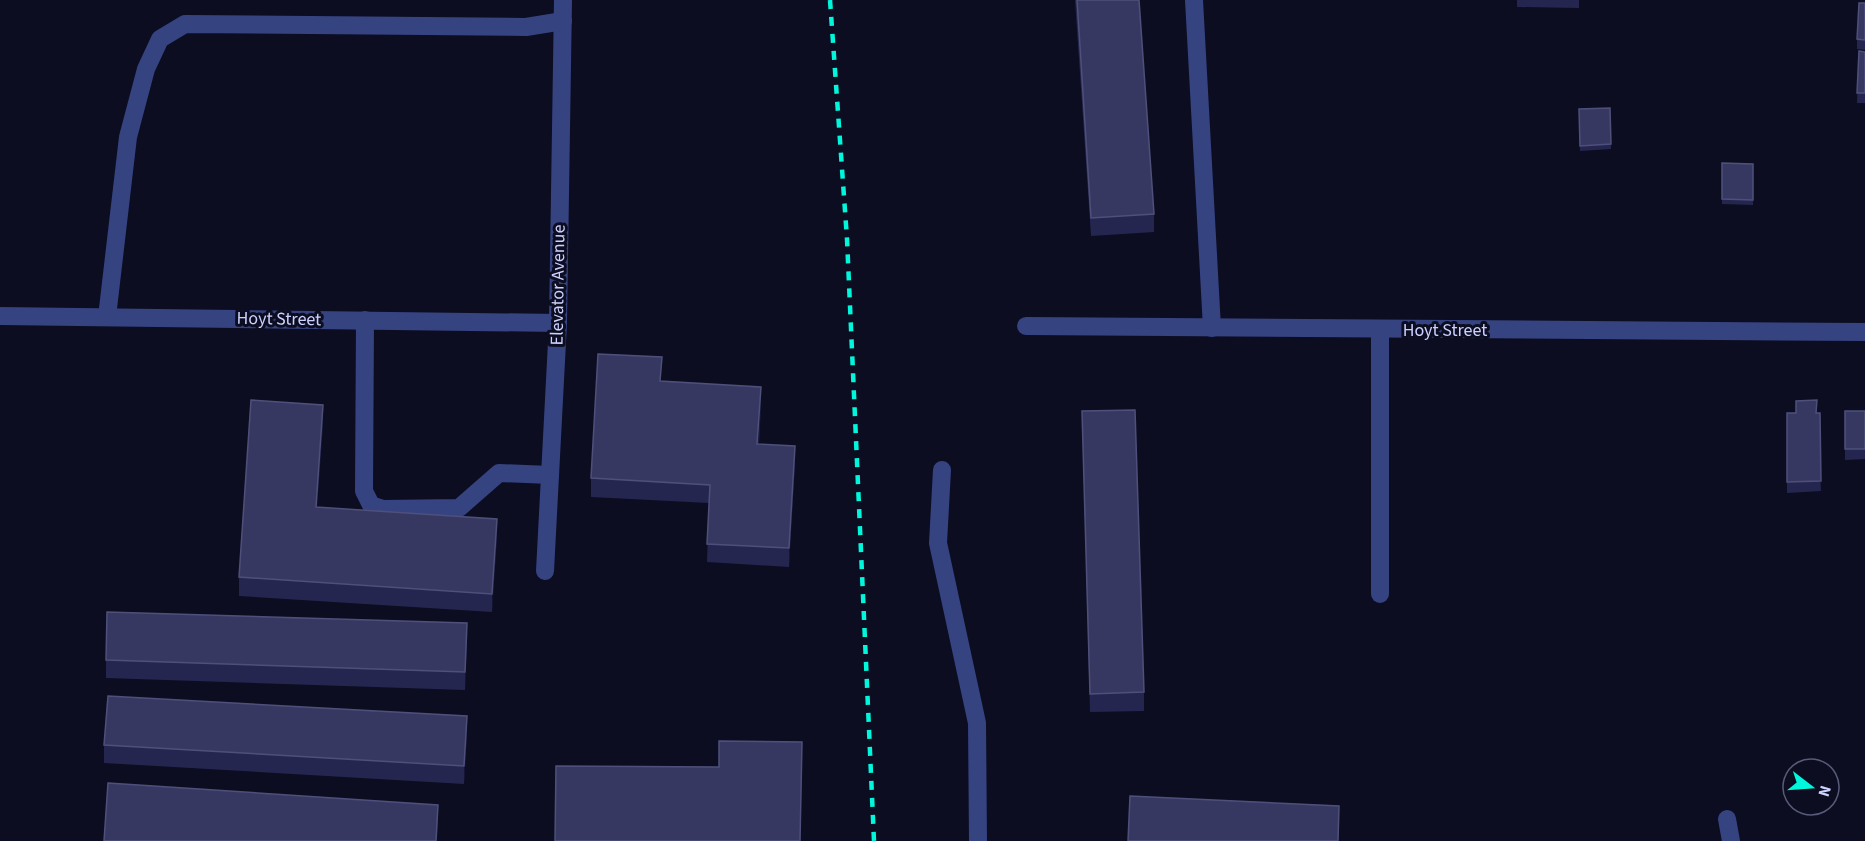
<svg xmlns="http://www.w3.org/2000/svg" width="1865" height="841" font-family="'Source Sans 3',sans-serif">
<style>
.lines{fill:none;stroke-linecap:round;stroke-linejoin:round}
.minor{stroke:#364381;stroke-width:18}
.rail{stroke:#00f7dc;stroke-width:4.5;stroke-dasharray:9 8;stroke-linecap:butt}
.wall{fill:#25264f}
.shaded-wall{fill:#131435}
.building{fill:#373862;stroke:#4e507b;stroke-width:1.5}
.labels{text-anchor:middle;dominant-baseline:central;stroke-width:6;stroke-linejoin:round;paint-order:stroke}
.street-label{font-size:18px;fill:#ccd1ff;stroke:#0c0d21}
</style>
<rect width="100%" height="100%" fill="#0c0d21"/>
<g class="lines">
<g class="minor">
<polyline points="1194,0 1212,328"/>
<polyline points="0,316 558,323"/>
<polyline points="107,317 128,137 146,69 160,39 185,24 526,27 563,21"/>
<polyline points="365,320 364,491 371,505 383,509 459,508 499,473 550,475"/>
<polyline points="1026,326 1865,332"/>
<polyline points="1380,329 1380,594"/>
<polyline points="942,470 938,543 977,723 978,841"/>
<polyline points="545,571 558,323 563,0"/>
<polyline points="1727,819 1731,841"/>
</g>
<polyline class="rail" points="830,0 847,239 874,841"/>
</g>
<g class="wall">
<polygon points="1075,0 1139,0 1154,214 1154,232 1091,236"/>
<polygon points="1517,0 1579,0 1579,8 1517,7"/>
<polygon points="1865,3 1865,50 1857,49 1857,39"/>
<polygon points="1859,51 1865,52 1865,103 1857,103"/>
<polygon points="1610,108 1611,149 1580,151 1579,109"/>
<polygon points="1722,163 1753,164 1753,205 1722,204"/>
<polygon points="661,381 761,405 759,444 795,464 789,567 707,562 709,503 591,497 591,478"/>
<polygon points="1082,411 1144,692 1144,711 1090,712"/>
<polygon points="1845,411 1865,411 1865,459 1845,460"/>
<polygon points="1787,413 1817,413 1821,491 1787,493"/>
<polygon points="323,424 317,507 497,537 492,612 239,596 239,577"/>
<polygon points="467,642 465,690 106,678 106,660"/>
<polygon points="467,735 464,784 104,763 104,745"/>
</g>
<g class="shaded-wall">
<polygon points="761,387 761,405 757,463 757,444"/>
<polygon points="323,405 323,424 316,525 316,507"/>
<polygon points="795,446 795,464 789,567 789,548"/>
<polygon points="497,519 497,537 492,612 492,594"/>
<polygon points="467,623 467,642 465,690 465,672"/>
<polygon points="467,716 467,735 464,784 464,766"/>
<polygon points="438,805 438,823 437,841 436,841"/>
</g>
<g class="building">
<polygon points="1077,0 1139,0 1154,214 1091,218"/>
<polygon points="1859,3 1865,3 1865,40 1857,39"/>
<polygon points="1859,51 1865,52 1865,93 1857,93"/>
<polygon points="1610,108 1611,144 1580,146 1579,109"/>
<polygon points="1722,163 1753,164 1753,200 1722,199"/>
<polygon points="598,354 662,357 660,381 761,387 757,444 795,446 789,548 707,544 710,485 591,478"/>
<polygon points="251,400 323,405 316,507 497,519 492,594 239,577"/>
<polygon points="1817,400 1816,413 1820,413 1821,481 1787,482 1787,413 1796,413 1796,401"/>
<polygon points="1135,410 1144,692 1090,694 1082,411"/>
<rect x="1845" y="411" width="20" height="38"/>
<polygon points="107,612 467,623 465,672 106,660"/>
<polygon points="108,696 467,716 464,766 104,745"/>
<polygon points="719,741 802,742 800,841 555,841 556,766 719,767"/>
<polygon points="108,783 438,805 436,841 104,841"/>
<polygon points="1130,796 1339,806 1338,841 1128,841"/>
</g>
<g class="labels">
<g class="street-label">
<text transform="translate(558 285) rotate(-89)">Elevator Avenue</text>
<text transform="translate(279 319) rotate(1)">Hoyt Street</text>
<text x="1445" y="330">Hoyt Street</text>
</g>
</g>
<g transform="translate(1811 787) rotate(107)"><circle r="28" fill="#0c0d21" stroke="#595b7a" stroke-width="1.5"/>
<path d="M0-4.5L10 22L0 15L-10 22Z" fill="#00f7dc"/>
<text y="-9" font-size="16" font-weight="bold" text-anchor="middle" fill="#ccd1ff">N</text>
</g>
</svg>
